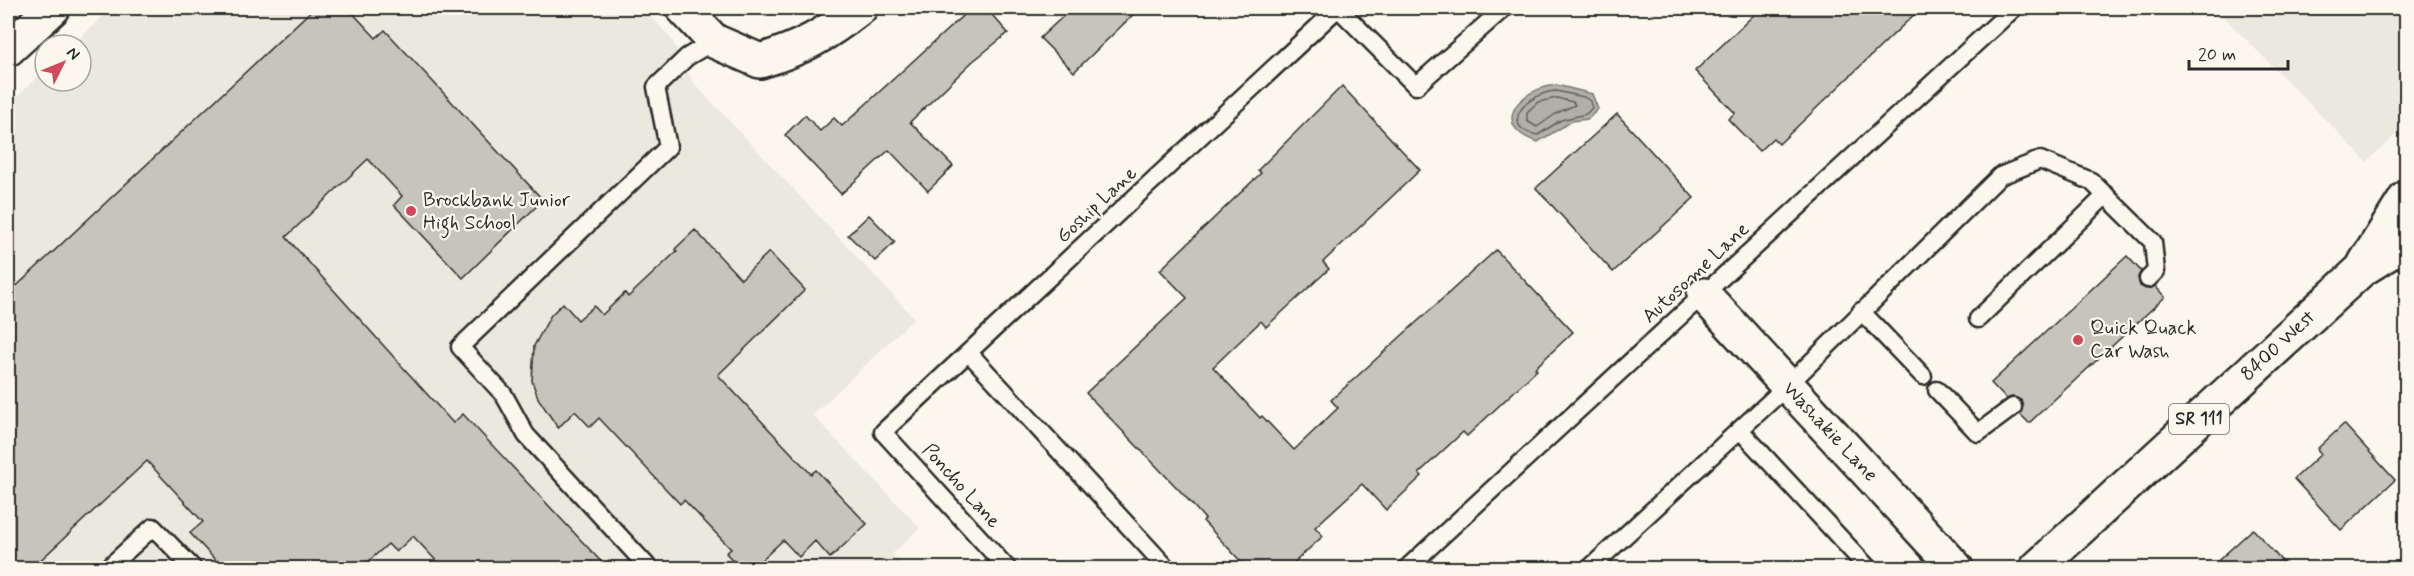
<svg xmlns="http://www.w3.org/2000/svg" width="2414" height="576" font-family="Mynerve,sans-serif">
<style>
.built{fill:#ebe8de}
.water{fill:#b1afa7;stroke:#7b7a75;stroke-width:1.5}
.lines{fill:none;stroke-linecap:round;stroke-linejoin:round}
.shore{stroke:#61605d;stroke-width:1.5}
.building{fill:#c7c4bc;stroke:#2b2b2b;stroke-width:1.5}
.service-casing{stroke:#2b2b2b;stroke-width:21}
.minor-casing{stroke:#2b2b2b;stroke-width:38}
.primary-casing{stroke:#2b2b2b;stroke-width:38}
.service{stroke:#fbf7ec;stroke-width:16}
.minor{stroke:#fbf7ec;stroke-width:33}
.primary{stroke:#fbf7ec;stroke-width:33}
.poi-dot{fill:#d1495b;stroke:#fbf7ec;stroke-width:2}
.labels{text-anchor:middle;dominant-baseline:central;stroke-width:4.5;stroke-linejoin:round;paint-order:stroke}
.shield{fill:#fbf7ec;stroke:#696865;stroke-width:1.5}
.shield-label{font-size:18px;font-weight:bold;fill:#2b2b2b}
.poi-label{font-size:20px;fill:#2b2b2b;stroke:#fbf7ec;text-anchor:start}
.street-label{font-size:20px;fill:#2b2b2b;stroke:#fbf7ec}
</style>
<rect width="100%" height="100%" fill="#fbf7ec"/>
<filter id="ink" filterUnits="userSpaceOnUse"><feTurbulence type="fractalNoise" baseFrequency=".0167" numOctaves="2"/><feDisplacementMap in="SourceGraphic" scale="12" xChannelSelector="R" yChannelSelector="G"/><feConvolveMatrix kernelMatrix="1 2 1 2 8 2 1 2 1" color-interpolation-filters="sRGB"/></filter>
<g filter="url(#ink)">
<g class="built">
<polygon points="112,8 643,8 671,38 692,81 914,318 813,415 920,528 892,554 905,568 8,568 8,105 45,70 45,81 81,81 81,45 72,45"/>
<polygon points="2215,8 2406,8 2406,125 2367,162"/>
</g>
<path class="water" d="M1557,85L1592,94L1598,109L1588,119L1572,121L1538,142C1488,126 1519,88 1557,85Z"/>
<g class="lines">
<g class="shore">
<path d="M1556,91L1584,97L1590,101L1592,108L1586,114L1561,120L1538,135C1497,128 1525,93 1556,91Z"/>
<polygon points="1557,98 1573,102 1575,105 1557,113 1537,127 1527,121 1527,112 1538,102"/>
</g>
</g>
<g class="building">
<polygon points="314,8 348,8 376,38 385,30 543,200 463,278 394,205 402,196 368,159 286,237 453,423 463,414 607,568 443,568 413,536 396,552 388,544 361,568 223,568 190,533 203,522 147,461 32,568 8,568 8,294"/>
<polygon points="971,8 986,8 1008,33 972,62 910,122 953,166 928,191 889,150 841,194 785,135 805,115 820,131 834,118 842,126"/>
<polygon points="1072,8 1140,8 1074,72 1040,38"/>
<polygon points="1761,8 1921,8 1779,144 1773,138 1759,151 1728,119 1735,113 1695,71"/>
<polygon points="1342,86 1420,170 1323,262 1329,269 1266,327 1261,321 1213,367 1260,418 1262,416 1294,450 1338,408 1331,400 1496,250 1573,332 1535,368 1537,370 1467,436 1463,432 1419,473 1422,476 1386,510 1362,484 1315,527 1323,536 1288,568 1247,568 1203,521 1205,519 1183,494 1086,393 1187,298 1160,270 1261,173 1258,170"/>
<polygon points="1617,114 1694,198 1613,272 1536,188"/>
<polygon points="869,215 895,242 875,261 848,235"/>
<polygon points="695,230 741,279 769,252 805,290 718,375 811,474 816,470 867,524 830,558 815,541 799,557 783,540 753,568 740,568 726,553 731,549 684,500 680,504 599,418 590,427 575,411 558,428 538,398 532,381 534,346 551,315 563,303 578,320 594,306 602,315 625,293 628,297 677,251 675,249"/>
<polygon points="2127,256 2141,271 2138,277 2140,286 2146,289 2155,286 2165,297 2029,423 2020,414 2023,406 2021,400 2012,397 2006,399 1991,383"/>
<polygon points="2344,424 2395,480 2341,530 2294,479 2321,454 2317,449"/>
<polygon points="2253,529 2288,568 2210,568"/>
</g>
<g class="lines">
<g class="service-casing">
<g id="service">
<polyline points="1338,8 1416,86 1504,8"/>
<polyline points="1861,311 1923,376"/>
<polyline points="1978,319 2106,195"/>
<polyline points="969,353 1167,568"/>
<polyline points="1937,390 1978,433 2013,407"/>
<polyline points="1740,430 1868,568"/>
<polyline points="108,568 153,527 193,568"/>
<polyline points="649,568 526,435 504,395 460,347 668,147 656,87 687,57 714,41"/>
<polyline points="1007,568 883,432 1338,8"/>
<polyline points="1407,568 2014,8"/>
<polyline points="1590,568 1787,386 2000,176 2040,160 2091,181 2153,242 2156,271 2148,279"/>
</g>
</g>
<g class="minor-casing">
<g id="minor">
<path d="M683,8L714,41L760,61C803,48 825,35 860,8"/>
<polyline points="8,49 53,8"/>
<polyline points="1704,295 1956,568"/>
</g>
</g>
<g class="primary-casing">
<g id="primary">
<polyline points="2365,263 2406,198"/>
<polyline points="2037,568 2361,270 2406,242"/>
</g>
</g>
<use href="#service" class="service"/>
<use href="#minor" class="minor"/>
<use href="#primary" class="primary"/>
</g>
</g>
<g class="poi-dot">
<circle cx="411" cy="211" r="6"/>
<circle cx="2078" cy="340" r="6"/>
</g>
<g class="labels">
<rect class="shield" x="2169" y="404" width="60" height="30" rx="4.5"/>
<g class="shield-label">
<text x="2199" y="419">SR 111</text>
</g>
<g class="poi-label">
<text x="423" y="200">Brockbank Junior<tspan x="423" dy="23">High School</tspan></text>
<text x="2090" y="328">Quick Quack<tspan x="2090" dy="23">Car Wash</tspan></text>
</g>
<g class="street-label">
<text transform="translate(1097 205) rotate(-43)">Goship Lane</text>
<text transform="translate(1696 273) rotate(-43)">Autosome Lane</text>
<text transform="translate(2278 346) rotate(-43)">8400 West</text>
<text transform="translate(1830 432) rotate(47)">Washakie Lane</text>
<text transform="translate(961 486) rotate(48)">Poncho Lane</text>
</g>
</g>
<rect width="2414" height="576" fill="none" stroke="#fbf7ec" stroke-width="30"/>
<rect x="15" y="15" width="2384" height="546" fill="none" stroke="#2b2b2b" stroke-width="2" filter="url(#ink)"/>
<g transform="translate(63 63) rotate(47)"><circle r="28" fill="#fbf7ec" stroke="#a8a59f" stroke-width="1.5"/>
<path d="M0-4.5L10 22L0 15L-10 22Z" fill="#d1495b"/>
<text y="-9" font-size="16" font-weight="bold" text-anchor="middle" fill="#2b2b2b">N</text>
</g>
<path d="M2189 60v9h99v-9" fill="none" stroke="#2b2b2b" stroke-width="3"/>
<text x="2198" y="60" font-size="18" fill="#2b2b2b" stroke="#fbf7ec" stroke-width="4.5" paint-order="stroke">20 m</text>
</svg>
